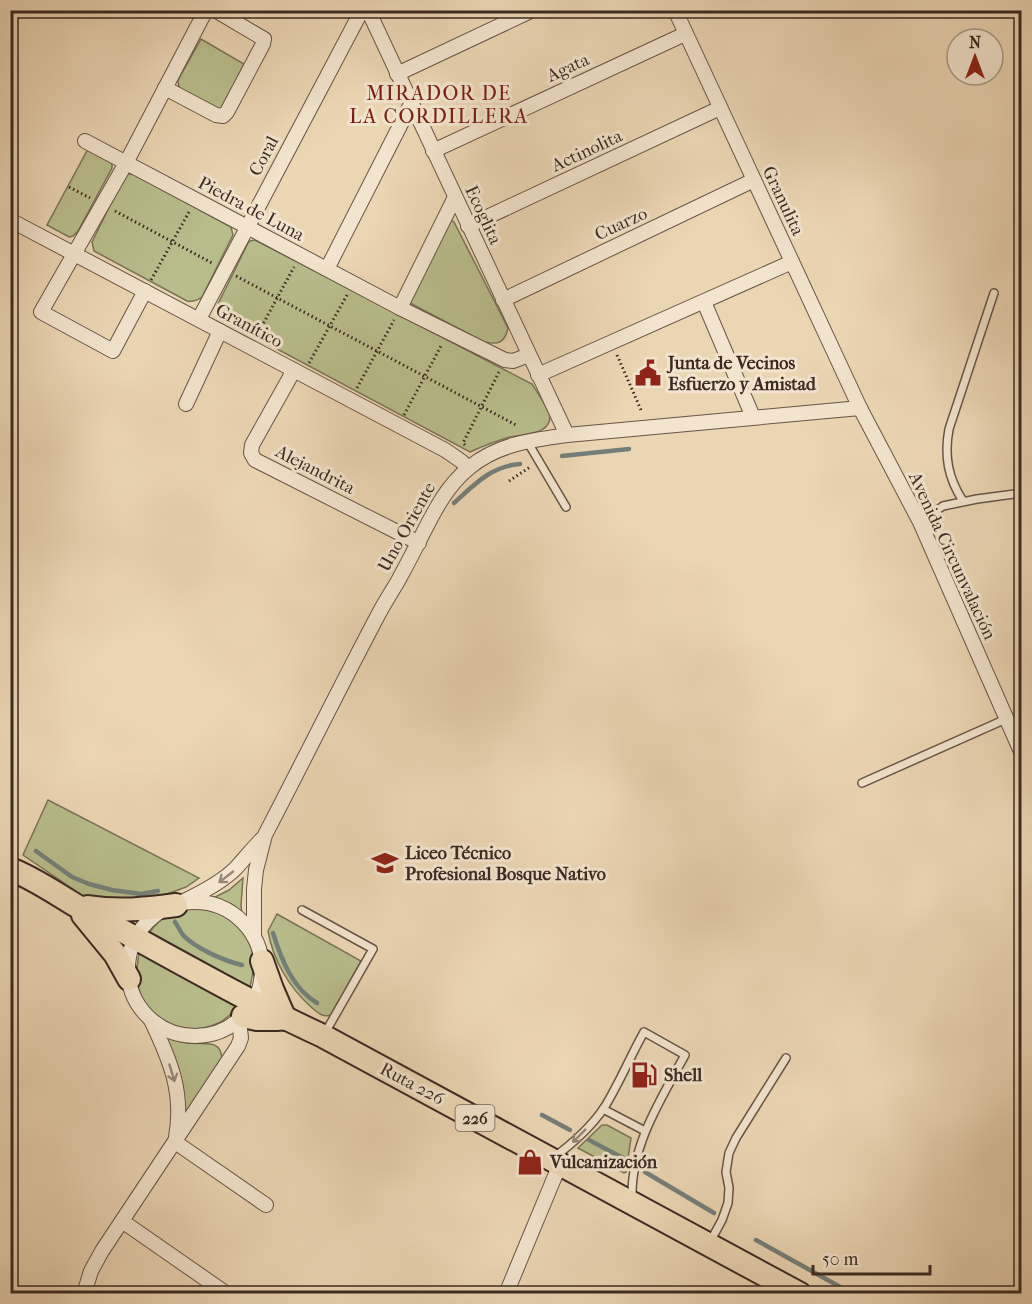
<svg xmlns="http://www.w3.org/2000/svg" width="1032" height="1304" font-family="'IM FELL French Canon',serif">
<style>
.green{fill:#b9bd8c;stroke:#7a7457;stroke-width:1.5}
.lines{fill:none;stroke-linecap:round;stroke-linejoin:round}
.stream{stroke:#747f7a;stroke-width:4.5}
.lane-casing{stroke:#675546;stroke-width:10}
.street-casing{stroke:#675546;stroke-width:16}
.primary-casing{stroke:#3b2a22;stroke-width:26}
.path{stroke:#3b2a22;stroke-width:3;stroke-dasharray:1.5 3;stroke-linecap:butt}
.lane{stroke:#f2e4ce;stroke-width:7}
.street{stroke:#f2e4ce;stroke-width:14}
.primary{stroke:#ebd6b4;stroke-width:22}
.oneway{stroke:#968778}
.labels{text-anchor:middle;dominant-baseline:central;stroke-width:6;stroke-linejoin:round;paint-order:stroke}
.shield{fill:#f2e4ce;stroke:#726256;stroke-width:1.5}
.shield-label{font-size:16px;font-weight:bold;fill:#3b2a22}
.street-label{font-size:18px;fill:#3b2a22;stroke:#f2e4ce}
.poi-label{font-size:18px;font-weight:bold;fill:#3b2a22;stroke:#f2e4ce;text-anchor:start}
.neighbourhood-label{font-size:20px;letter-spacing:1.5px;fill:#7a1f14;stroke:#f2e4ce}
</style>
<rect width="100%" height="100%" fill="#ebd6b4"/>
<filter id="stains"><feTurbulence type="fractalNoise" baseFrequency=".00333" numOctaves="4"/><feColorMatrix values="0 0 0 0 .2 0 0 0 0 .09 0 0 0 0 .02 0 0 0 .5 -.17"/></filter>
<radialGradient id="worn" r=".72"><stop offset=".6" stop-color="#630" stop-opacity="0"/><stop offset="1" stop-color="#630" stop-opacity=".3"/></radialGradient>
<g class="green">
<polygon points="201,39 244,64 224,105 222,108 219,109 179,88 178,80"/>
<polygon points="88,149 111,161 112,165 112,168 78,231 73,236 69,237 47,225"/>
<path d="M129,174H134L231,227L233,235L202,297C197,301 193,302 187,301L94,251L92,242L125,175Z"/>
<path d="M451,220L454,222L508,328C505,343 498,345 484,342L410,303V298Z"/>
<path d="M255,240L532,384C537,392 549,409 550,417C550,422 547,427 543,429C536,434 519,435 510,437C496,441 483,446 470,452L221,319L216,313L217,306L248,243L250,241Z"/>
<polygon points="48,800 199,878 186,887 151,900 90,899 82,895 23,855"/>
<polygon points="243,878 241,905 242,916 234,907 215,897 229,890"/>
<path d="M194,908C218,909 241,921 250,945C256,958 253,974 250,987L150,932C160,917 176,910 194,908Z"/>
<path d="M277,914L361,961L331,1015C322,1018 317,1012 310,1006C289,987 273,960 268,931Z"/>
<path d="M139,952L238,1007C231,1014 225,1021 216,1024C183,1039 141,1017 137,980C136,971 138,961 139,952Z"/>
<path d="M165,1036C173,1039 180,1042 188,1043C203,1045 221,1038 222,1059L183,1117Z"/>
<polygon points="602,1125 607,1125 631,1138 626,1172 624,1173 578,1148"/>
</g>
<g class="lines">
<g class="stream">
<polyline points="562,456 629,449"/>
<path d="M454,503C474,485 491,466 520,464"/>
<polyline points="10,831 14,834"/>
<polyline points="36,851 72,877 89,884 112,890 141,894 158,891"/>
<path d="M175,922C178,926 180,931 183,935C195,948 224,961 242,965"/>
<path d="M273,933C281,959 293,989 317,1003"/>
<polyline points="542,1115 570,1130"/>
<polyline points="589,1140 623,1158"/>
<polyline points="645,1172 714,1213"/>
<polyline points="756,1240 851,1293"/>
</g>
<g class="lane-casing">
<g id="lane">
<polyline points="527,441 566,507"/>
<path d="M963,501C948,478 944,456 949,429L994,293"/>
<polyline points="920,522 943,506 977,499 1022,493"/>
<polyline points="862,783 1006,719"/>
<polyline points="302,910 373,949 325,1033"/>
<polyline points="603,1109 645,1131"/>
<path d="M553,1158C572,1144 591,1127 604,1108C619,1084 630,1057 644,1032L685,1055C661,1099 631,1145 632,1197"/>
<polyline points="710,1242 722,1220 728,1203 729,1188 726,1172 729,1153 736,1138 786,1058"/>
</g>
</g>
<g class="street-casing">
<g id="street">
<polyline points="368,10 567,435"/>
<polyline points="675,10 860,408 920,522 1022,754"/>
<polyline points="397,74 533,10"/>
<polyline points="165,88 216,115 223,116 227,112 263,44 264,39 215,10"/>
<polyline points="85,141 400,308 505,360 513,361 529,355"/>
<polyline points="433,151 685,34"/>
<polyline points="10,220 445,450 461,461 468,468"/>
<polyline points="468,226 720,108"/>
<polyline points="327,269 411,104"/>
<polyline points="145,291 113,351 41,312 126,163 206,10"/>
<polyline points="503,300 754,180"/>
<polyline points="704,302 753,417"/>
<polyline points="400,308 455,197"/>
<polyline points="199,319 362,10"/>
<polyline points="294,370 252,445 251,453 255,460 419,543"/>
<polyline points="538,375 792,262"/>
<polyline points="186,404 220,331"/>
<path d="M184,901C203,892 222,882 236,868C245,858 253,848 262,839"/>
<circle cx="195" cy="969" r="67"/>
<path d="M254,937V889L256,870L265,835C303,762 339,689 377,617C383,605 391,593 398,581C405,568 412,555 419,541C433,514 445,487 470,467C498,444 532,440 567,435L860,408"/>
<path d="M151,1020C170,1060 184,1092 176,1137"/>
<polyline points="175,1142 266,1205"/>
<polyline points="122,1221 227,1294"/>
<polyline points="84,1294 91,1271 102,1251 238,1046 241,1038 239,1020"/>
<polyline points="506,1294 560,1164"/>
</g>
</g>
<g class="primary-casing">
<g id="primary">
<path d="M10,869C39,880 64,900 91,914C168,955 244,1000 323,1036L800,1294"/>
<path d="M88,907C119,912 145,909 176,905"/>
<polyline points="83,915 115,954 129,979"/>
<polyline points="262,961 272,989 285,1019"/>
<polyline points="243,1016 257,1019 278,1019"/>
</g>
</g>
<g class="path">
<polyline points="69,187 90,198"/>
<polyline points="115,211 212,263"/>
<polyline points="236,276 516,425"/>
<polyline points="151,280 189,212"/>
<polyline points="257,335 294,267"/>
<polyline points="617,355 641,410"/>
<polyline points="309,363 347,295"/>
<polyline points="357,388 394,320"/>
<polyline points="404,415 442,344"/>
<polyline points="465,445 463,443 499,372"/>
<polyline points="509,481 530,467"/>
</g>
<use href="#lane" class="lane"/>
<use href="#street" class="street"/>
<use href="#primary" class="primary"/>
</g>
<defs><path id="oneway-shaft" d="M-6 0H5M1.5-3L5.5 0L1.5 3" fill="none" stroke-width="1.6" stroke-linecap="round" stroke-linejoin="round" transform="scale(1.5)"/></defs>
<g class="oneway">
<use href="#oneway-shaft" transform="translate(226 877) rotate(142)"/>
<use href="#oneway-shaft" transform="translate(172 1073) rotate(73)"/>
<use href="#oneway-shaft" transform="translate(579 1136) rotate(135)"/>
</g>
<defs>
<g id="civic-bare" transform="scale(2.07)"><path d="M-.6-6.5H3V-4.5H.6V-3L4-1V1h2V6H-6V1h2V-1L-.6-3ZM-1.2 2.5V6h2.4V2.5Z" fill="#8f2418" stroke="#f2e4ce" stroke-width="2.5" paint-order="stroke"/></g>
<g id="school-bare" transform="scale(2.07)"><path d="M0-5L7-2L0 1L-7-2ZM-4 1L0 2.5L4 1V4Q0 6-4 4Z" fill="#8f2418" stroke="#f2e4ce" stroke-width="2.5" paint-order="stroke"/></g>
<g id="fuel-bare" transform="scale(2.07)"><path d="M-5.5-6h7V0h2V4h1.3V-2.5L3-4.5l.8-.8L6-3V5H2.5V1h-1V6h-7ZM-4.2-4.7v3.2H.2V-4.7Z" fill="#8f2418" stroke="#f2e4ce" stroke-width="2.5" paint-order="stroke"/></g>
<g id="shop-bare" transform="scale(2.07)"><path d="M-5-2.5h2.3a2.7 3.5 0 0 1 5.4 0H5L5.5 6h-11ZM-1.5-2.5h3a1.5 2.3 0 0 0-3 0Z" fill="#8f2418" stroke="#f2e4ce" stroke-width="2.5" paint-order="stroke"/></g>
</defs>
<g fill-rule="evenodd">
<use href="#civic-bare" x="648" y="373"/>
<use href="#school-bare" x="385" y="863"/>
<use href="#fuel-bare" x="644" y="1075"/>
<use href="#shop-bare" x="530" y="1162"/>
</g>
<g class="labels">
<rect class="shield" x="455.5" y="1105" width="39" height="26" rx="4.5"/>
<g class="shield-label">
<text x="475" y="1118">226</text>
</g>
<g class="street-label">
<text transform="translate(568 68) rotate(-25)">Agata</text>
<text transform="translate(587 151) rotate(-25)">Actinolita</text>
<text transform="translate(264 156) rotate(-62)">Coral</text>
<text transform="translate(783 201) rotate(65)">Granulita</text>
<text transform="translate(251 209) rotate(28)">Piedra de Luna</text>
<text transform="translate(483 215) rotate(65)">Ecoglita</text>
<text transform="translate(621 224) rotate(-25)">Cuarzo</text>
<text transform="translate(249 326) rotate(28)">Granítico</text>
<text transform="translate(315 470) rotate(27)">Alejandrita</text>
<text transform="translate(407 527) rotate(-61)">Uno Oriente</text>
<text transform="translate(952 556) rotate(65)">Avenida Circunvalación</text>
<text transform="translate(412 1084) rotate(28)">Ruta 226</text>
</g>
<g class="poi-label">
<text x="668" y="363">Junta de Vecinos<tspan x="668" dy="21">Esfuerzo y Amistad</tspan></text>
<text x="405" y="853">Liceo Técnico<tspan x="405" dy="21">Profesional Bosque Nativo</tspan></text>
<text x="664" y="1075">Shell</text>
<text x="550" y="1162">Vulcanización</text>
</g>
<g class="neighbourhood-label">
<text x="439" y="93">MIRADOR DE<tspan x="439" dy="23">LA CORDILLERA</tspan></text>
</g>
</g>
<rect width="1032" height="1304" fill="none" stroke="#ebd6b4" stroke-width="36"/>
<rect x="12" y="12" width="1008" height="1280" fill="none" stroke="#3b2a22" stroke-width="3"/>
<rect x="18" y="18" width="996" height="1268" fill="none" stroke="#3b2a22" stroke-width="1.5"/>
<g transform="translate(975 57)"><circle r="28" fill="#f2e4ce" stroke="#a99a89" stroke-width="1.5"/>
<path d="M0-4.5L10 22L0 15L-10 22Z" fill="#8f2418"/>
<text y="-9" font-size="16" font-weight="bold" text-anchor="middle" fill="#3b2a22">N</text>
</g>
<path d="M813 1265v9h117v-9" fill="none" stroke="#3b2a22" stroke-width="3"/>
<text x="822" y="1265" font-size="18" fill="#3b2a22" stroke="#f2e4ce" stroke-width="4.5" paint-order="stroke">50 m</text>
<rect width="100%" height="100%" filter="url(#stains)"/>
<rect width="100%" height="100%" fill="url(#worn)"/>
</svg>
